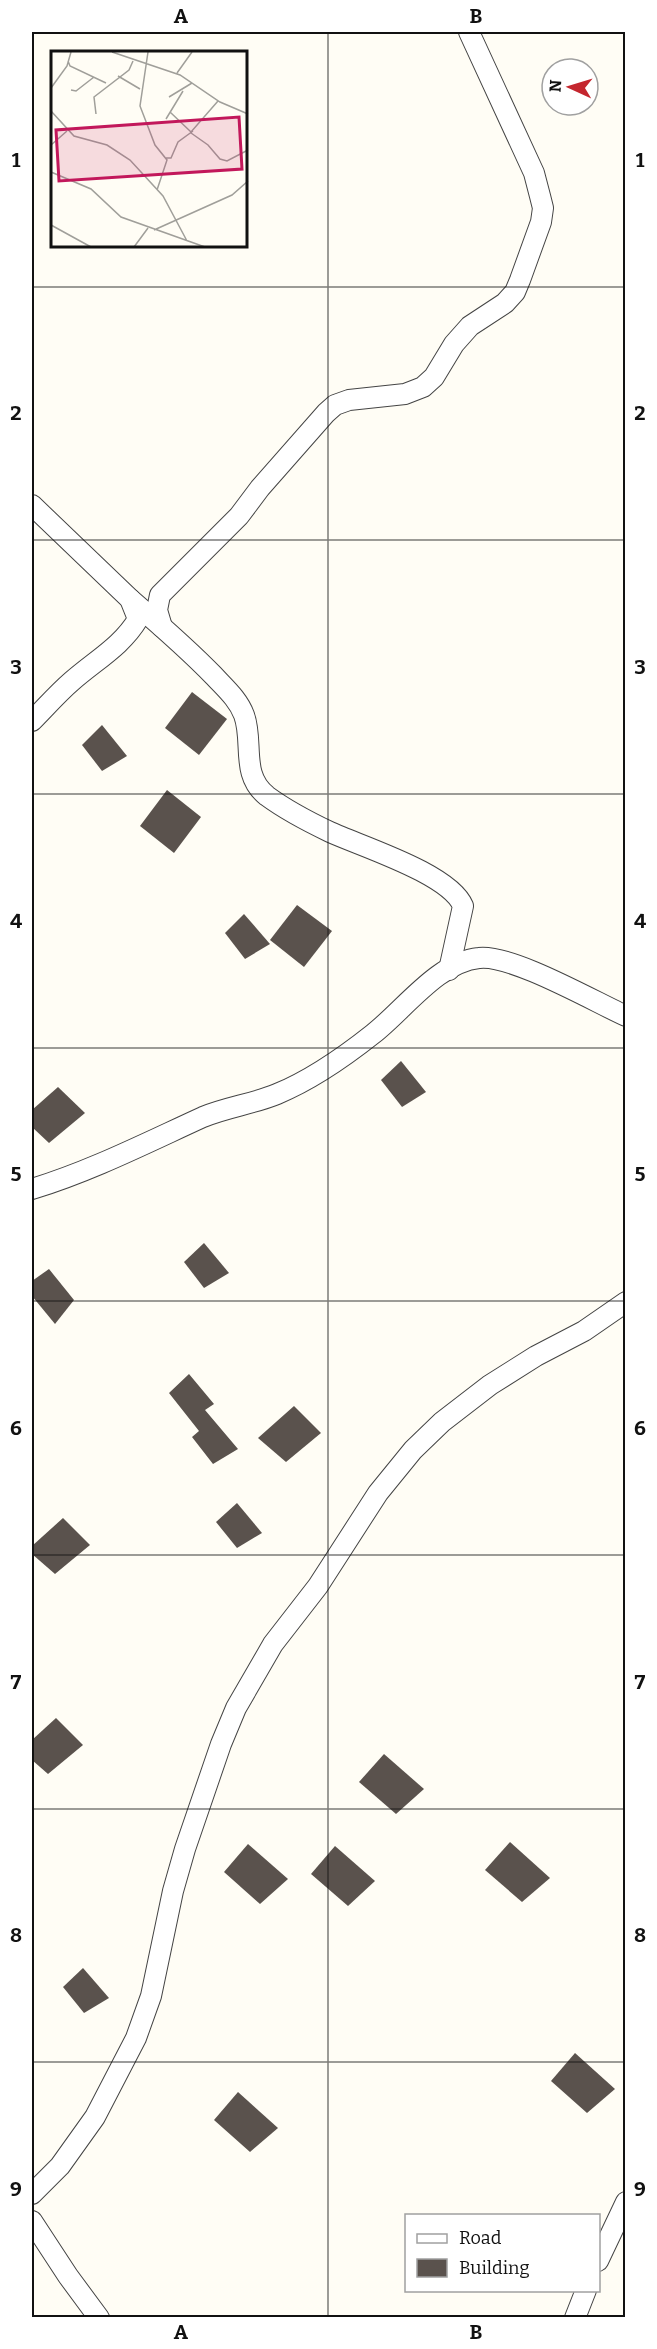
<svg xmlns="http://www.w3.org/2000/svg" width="657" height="2349" font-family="Bitter,serif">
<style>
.building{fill:#5a524d}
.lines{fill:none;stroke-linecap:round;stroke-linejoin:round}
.minor-casing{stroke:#444;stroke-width:22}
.minor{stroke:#fff;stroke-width:20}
.grid{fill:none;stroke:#111;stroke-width:1.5;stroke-opacity:0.55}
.inset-road{fill:none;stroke:#a09f9a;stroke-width:1.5}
.view{fill:#c2185b;fill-opacity:0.15;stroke:#c2185b;stroke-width:3}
.inset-edge{fill:none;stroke:#111;stroke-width:3}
.neatline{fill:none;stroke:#111;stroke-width:2}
.grid-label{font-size:20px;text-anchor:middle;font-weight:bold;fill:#111}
</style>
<rect width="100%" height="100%" fill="#fffdf5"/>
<g class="building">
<polygon points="192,692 227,719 199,755 165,728"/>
<polygon points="102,725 127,756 102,771 82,745"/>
<polygon points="167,790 201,817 174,853 140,826"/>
<polygon points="297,905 332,931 304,967 270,940"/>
<polygon points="244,914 270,944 245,959 225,933"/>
<polygon points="401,1061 426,1092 402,1107 381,1080"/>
<polygon points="58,1087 85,1113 49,1143 32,1127 32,1110"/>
<polygon points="204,1243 229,1273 204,1288 184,1262"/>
<polygon points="49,1269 74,1300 55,1324 32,1296 32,1281"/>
<polygon points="189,1374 214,1404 205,1410 238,1449 213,1464 192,1437 199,1431 169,1393"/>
<polygon points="294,1406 321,1433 286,1462 258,1438"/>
<polygon points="237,1503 262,1533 237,1548 216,1522"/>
<polygon points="63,1518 90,1545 55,1574 32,1554 32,1546"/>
<polygon points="56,1718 83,1745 48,1774 32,1760 32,1740"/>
<polygon points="384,1754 424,1789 396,1814 359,1782"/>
<polygon points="510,1842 550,1878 522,1902 485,1870"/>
<polygon points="248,1844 288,1879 260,1904 224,1872"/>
<polygon points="335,1846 375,1881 348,1906 311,1874"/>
<polygon points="83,1968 109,1998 84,2013 63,1987"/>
<polygon points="575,2053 615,2089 587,2113 551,2081"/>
<polygon points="238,2092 278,2128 250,2152 214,2120"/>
</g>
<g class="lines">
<g class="minor-casing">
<g id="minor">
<path d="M32,505L130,599L138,619C122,646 96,660 72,681C58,693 45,708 32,721"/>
<path d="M130,599C159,624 187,648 214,676C225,688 238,699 244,715C254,742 240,775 267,796C286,810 309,822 330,832C363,847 450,874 463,906L449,970"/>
<polyline points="162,627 157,610 160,595 239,516 260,488 326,413 335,405 349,400 405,394 423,387 434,377 454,344 470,326 505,303 515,292 520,280 541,222 543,208 540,196 534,173 469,32"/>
<path d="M32,1189C91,1171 146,1143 203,1117C227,1107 253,1104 277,1094C311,1080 344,1057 373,1034C404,1010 438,962 479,958C511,954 593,1001 626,1016"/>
<polyline points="32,2194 60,2166 95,2117 136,2038 151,1996 173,1891 185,1849 221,1744 236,1708 273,1644 318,1586 378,1493 413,1450 442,1422 490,1385 536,1356 584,1331 626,1302"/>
<polyline points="32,2221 68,2276 99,2318"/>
<polyline points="598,2261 626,2202"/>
<polyline points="575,2318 586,2290"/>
</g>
</g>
<use href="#minor" class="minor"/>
</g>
<path class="grid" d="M328,32V2318M32,287H626M32,540H626M32,794H626M32,1048H626M32,1301H626M32,1555H626M32,1809H626M32,2062H626"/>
<g transform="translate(51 51)">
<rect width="196" height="196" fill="#fffdf5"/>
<path class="inset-road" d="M61,1L129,24L169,51L197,63M97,1L89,55L104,94L116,109L106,139M17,10L19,15L55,32M126,22L141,1M67,25L89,38M0,37L16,15L20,1M20,39L25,40L43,26M118,46L141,32M0,60L23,85L56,94L79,109L112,145L136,190M119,61L140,81L167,50M45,63L43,46L78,19L82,10M115,68L132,40M140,82L157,94L169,108L176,110L197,99M0,94L16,80M115,107H120L127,91L142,80M0,121L40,138L70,166L154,196M0,174L40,196M103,179L181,144L197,130M83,196L97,177"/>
<path class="view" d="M188,66L191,118L8,130L5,79Z"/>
<rect width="196" height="196" class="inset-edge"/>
</g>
<rect width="657" height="2349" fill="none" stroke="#ffffff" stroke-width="66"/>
<rect x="405" y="2214" width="195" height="78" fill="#ffffff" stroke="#a0a0a0" stroke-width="1.5"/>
<rect x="417" y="2234" width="30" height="9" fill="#ffffff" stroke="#a0a0a0" stroke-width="1.5"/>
<text x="459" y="2244" font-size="18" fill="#111111">Road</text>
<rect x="417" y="2259" width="30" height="18" fill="#5a524d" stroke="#a0a0a0" stroke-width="1.5"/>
<text x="459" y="2274" font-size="18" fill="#111111">Building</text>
<g transform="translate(570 87) rotate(274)"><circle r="28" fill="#ffffff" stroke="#a0a0a0" stroke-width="1.5"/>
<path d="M0-4.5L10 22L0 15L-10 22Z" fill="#c4262e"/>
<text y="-9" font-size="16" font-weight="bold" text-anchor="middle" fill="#111111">N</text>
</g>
<rect x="33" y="33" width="591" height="2283" class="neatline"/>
<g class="grid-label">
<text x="181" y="23">A</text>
<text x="476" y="23">B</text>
<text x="16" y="167">1</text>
<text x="640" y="167">1</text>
<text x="16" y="420">2</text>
<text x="640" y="420">2</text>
<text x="16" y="674">3</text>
<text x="640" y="674">3</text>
<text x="16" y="928">4</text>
<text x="640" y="928">4</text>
<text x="16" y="1181">5</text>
<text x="640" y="1181">5</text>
<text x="16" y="1435">6</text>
<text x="640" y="1435">6</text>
<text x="16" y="1689">7</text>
<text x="640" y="1689">7</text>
<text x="16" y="1942">8</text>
<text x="640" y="1942">8</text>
<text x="16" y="2196">9</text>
<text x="640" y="2196">9</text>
<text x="181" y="2339">A</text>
<text x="476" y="2339">B</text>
</g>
</svg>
